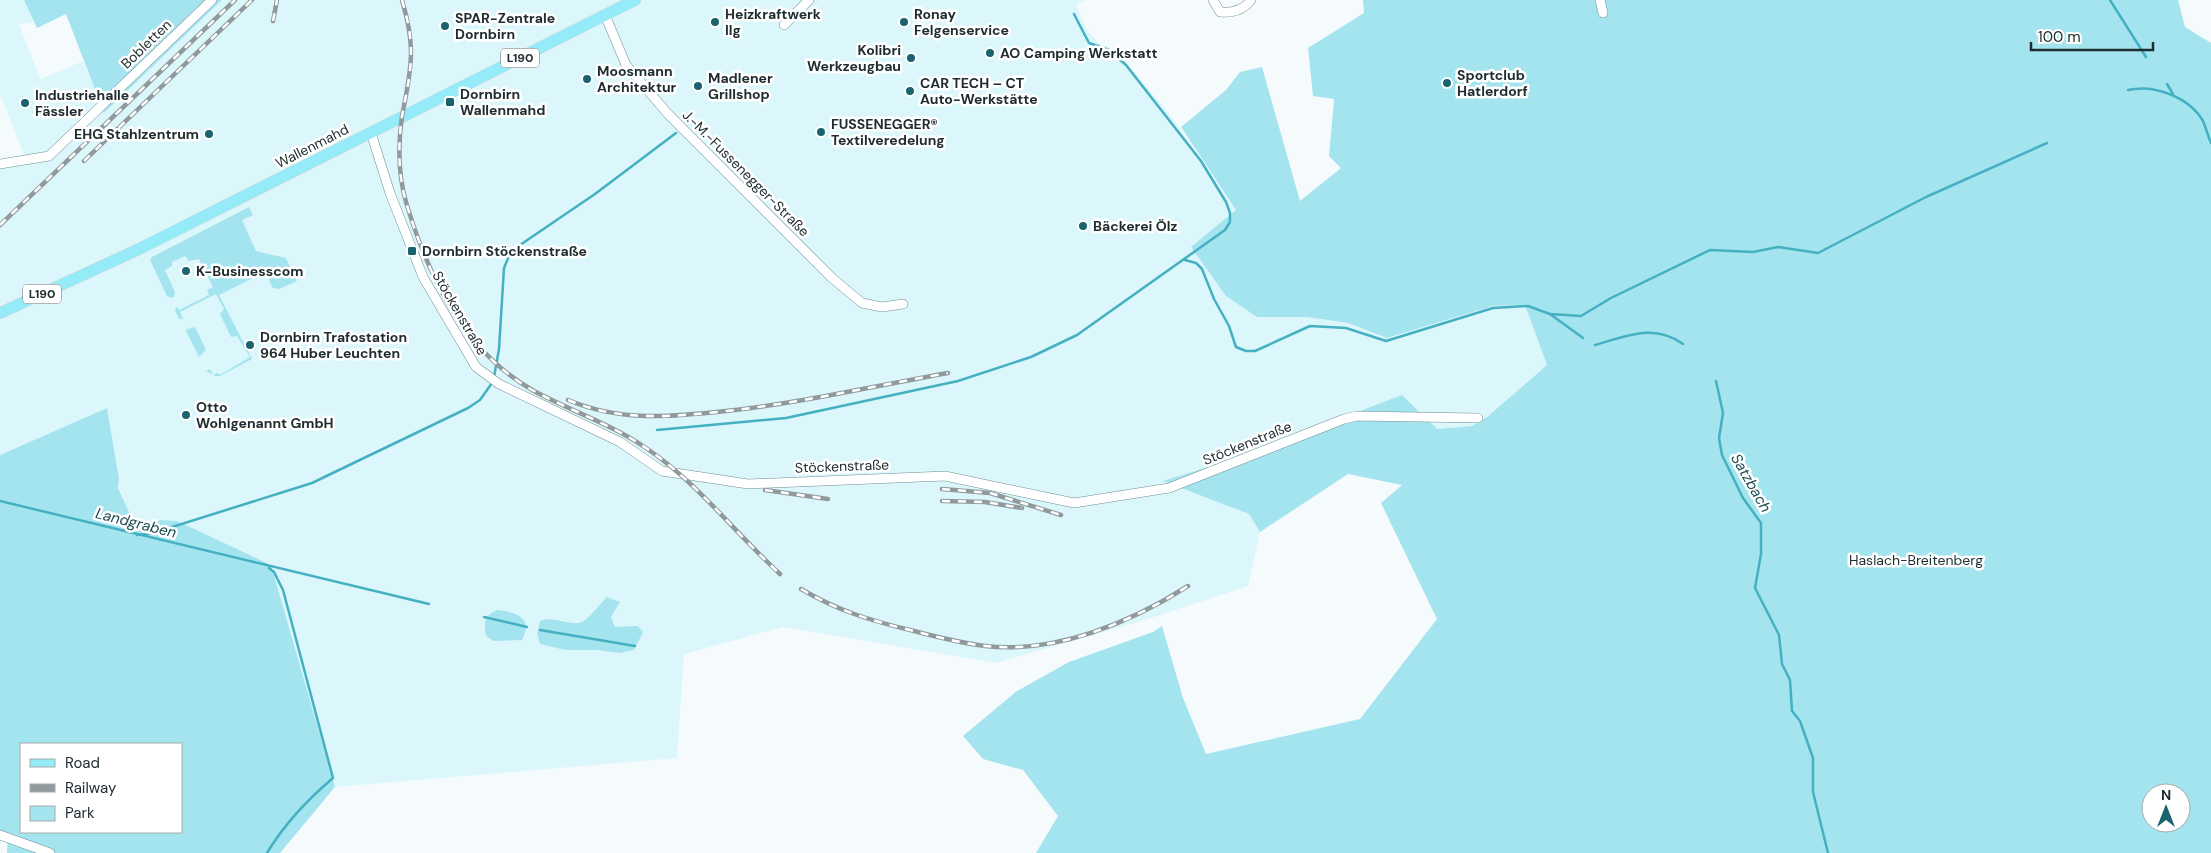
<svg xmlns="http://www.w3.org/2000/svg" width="2211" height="853" font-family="'DM Sans',sans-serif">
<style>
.built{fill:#dcf7fc}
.green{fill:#a4e4ef;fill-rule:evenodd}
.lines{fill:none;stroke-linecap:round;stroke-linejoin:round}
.stream{stroke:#44b0c2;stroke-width:2.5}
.minor-casing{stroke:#6d8e94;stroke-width:10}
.major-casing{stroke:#d2d5d6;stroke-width:12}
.minor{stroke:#fff;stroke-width:9}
.major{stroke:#95ebf8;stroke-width:11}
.rail-casing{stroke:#90999c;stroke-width:4.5}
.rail{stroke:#fff;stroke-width:2.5;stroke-dasharray:8;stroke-linecap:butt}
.poi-dot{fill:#18636f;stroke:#fff;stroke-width:2}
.labels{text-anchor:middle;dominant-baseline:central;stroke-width:5;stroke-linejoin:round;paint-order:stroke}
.shield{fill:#fff;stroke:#636c6e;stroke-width:1}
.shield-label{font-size:12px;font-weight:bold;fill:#202d30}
.poi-label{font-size:14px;font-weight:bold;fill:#202d30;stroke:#fff;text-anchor:start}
.street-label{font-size:14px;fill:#202d30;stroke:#fff}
.park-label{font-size:14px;fill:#1a2d31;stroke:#fff}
.water-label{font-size:15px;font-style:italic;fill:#1e4d55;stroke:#fff}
</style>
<rect width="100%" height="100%" fill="#f5fbfd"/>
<polygon class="built" points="0,0 24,0 34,22 19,24 40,79 83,61 104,113 222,0 1087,0 1076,5 1088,31 1099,43 1115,50 1168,112 1236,210 1257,317 1307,317 1348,323 1387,338 1493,306 1525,305 1547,365 1476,426 1437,429 1240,457 1164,481 1249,514 1260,532 1248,586 1139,622 996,663 783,627 684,654 677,758 335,787 271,565 161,520 135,525 118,488 119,479 107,408 0,455 0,168 28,165 0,94"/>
<g class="green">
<polygon points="24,0 222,0 104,113 66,14 37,28"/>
<path d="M1363,0H2178L2185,27L2211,43V853H1036L1058,816L1023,770L983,759L963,736L1017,691L1069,662L1153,632L1162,626L1183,698L1206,754L1360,719L1437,619L1381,503L1402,485L1348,474L1260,532L1249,514L1163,481L1240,457L1402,395L1437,429L1472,426L1487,417L1547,365L1525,305L1493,306L1387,338L1348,323L1307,317H1257L1226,296L1191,247L1236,210L1181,127L1226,90L1240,72L1262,67L1300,201L1341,168L1329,156L1334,99L1313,96L1308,48L1364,13ZM2151,793H2181V823H2151Z"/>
<polygon points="249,207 253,215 242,220 256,251 286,258 297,281 279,289 273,288 265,272 219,295 252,359 220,376 215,376 206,371 210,369 213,375 218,373 220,375 250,357 237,336 231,337 220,314 224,309 216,294 180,312 183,319 179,319 175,310 177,306 179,310 209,295 207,290 213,287 199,259 189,261 185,256 172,262 172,266 165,270 175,292 174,297 171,298 167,296 150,260 152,257"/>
<polygon points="195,327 206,350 199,357 186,331 187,329"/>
<path d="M107,408L119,479L118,488L135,525L161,520L177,521L271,565L335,787L280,853H7L8,836L0,834V455ZM21,744H181V832H21Z"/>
<path d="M607,597L620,602L611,617L615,627L638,626L643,632L634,650L620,653L597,650H565L540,644L537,634L540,621C555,615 571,628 584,621C588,619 602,602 607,597Z"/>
<path d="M497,610C516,612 534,617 522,640L494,641L486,636C484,623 483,616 497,610Z"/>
</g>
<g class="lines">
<g class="stream">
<polyline points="2110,0 2146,57"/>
<polyline points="2167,84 2173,94"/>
<path d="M2128,90C2154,84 2189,97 2203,121C2206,128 2208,136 2211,143"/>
<polyline points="1185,260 1196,263 1202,269 1214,299 1229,326 1236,347 1246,351 1255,351 1310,326 1346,328 1386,341 1493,308 1528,306 1550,314 1581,316 1611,298 1710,250 1753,252 1778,247 1818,253 1926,197 2047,143"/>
<polyline points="1550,314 1583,338"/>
<path d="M1595,345C1627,336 1654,323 1683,344"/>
<polyline points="494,377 499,349 504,268 509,256 520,245 595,194 676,133"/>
<polyline points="1716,381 1723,413 1719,438 1722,455 1743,498 1761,523 1761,554 1755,588 1779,635 1782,664 1790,680 1792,711 1800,721 1813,758 1813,792 1828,853"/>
<polyline points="657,430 786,418 958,381 1031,357 1077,335 1225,230 1230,222 1230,213 1226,202 1201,161 1126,65 1109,50 1089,43 1074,14"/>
<polyline points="0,501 429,604"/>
<polyline points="137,535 153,533 312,483 468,408 480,400 492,383"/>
<polyline points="484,617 527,627"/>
<polyline points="540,630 635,646"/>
<path d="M267,853C285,823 307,800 333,778L283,590L274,572L269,568"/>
</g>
<g class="minor-casing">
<g id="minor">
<path d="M1213,0L1220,12C1232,13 1244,10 1251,0"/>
<polyline points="1600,0 1603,13"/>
<polyline points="605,15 626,65 668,114 832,278 862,303 882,307 903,304"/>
<polyline points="784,25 809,0"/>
<polyline points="371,133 390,193 423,277 476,367 499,384 620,442 662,471 748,484 945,476 1074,503 1169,488 1344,419 1357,416 1478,418"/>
<polyline points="0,164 49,156 212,0"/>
<polyline points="0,835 50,853"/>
</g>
</g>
<g class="major-casing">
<polyline id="major" points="0,313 139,249 635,0"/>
</g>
<use href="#minor" class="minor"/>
<use href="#major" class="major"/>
<g class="rail-casing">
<g id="rail">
<path d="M402,0C407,17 411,34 411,52C411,74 406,95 402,116C398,144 398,174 406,202C428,276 464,352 534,391C571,411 611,424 646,448C697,482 735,533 780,574"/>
<polyline points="273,21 277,0"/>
<polyline points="84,161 252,0"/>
<polyline points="0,225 235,0"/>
<path d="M568,400C620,422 671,417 726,411C801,403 874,386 948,373"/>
<polyline points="942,489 990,493 1061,515"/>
<polyline points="765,490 828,499"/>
<polyline points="942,501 985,502 1022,508"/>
<path d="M801,589C838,611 872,621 914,631C937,637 961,643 985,646C1055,654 1130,623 1188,586"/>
</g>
</g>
<use href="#rail" class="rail"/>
</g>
<g class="poi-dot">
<circle cx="715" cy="22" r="5"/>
<circle cx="904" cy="22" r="5"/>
<circle cx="445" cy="26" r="5"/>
<circle cx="990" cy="53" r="5"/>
<circle cx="911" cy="58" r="5"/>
<circle cx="587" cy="79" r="5"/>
<circle cx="1447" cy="83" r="5"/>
<circle cx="698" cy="86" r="5"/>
<circle cx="910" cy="91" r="5"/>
<rect x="445" y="97" width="10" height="10" rx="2.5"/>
<circle cx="25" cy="103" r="5"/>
<circle cx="821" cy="132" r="5"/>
<circle cx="209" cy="134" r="5"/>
<circle cx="1083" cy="226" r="5"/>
<rect x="407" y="246" width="10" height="10" rx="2.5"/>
<circle cx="186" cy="271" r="5"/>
<circle cx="250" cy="345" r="5"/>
<circle cx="186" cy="415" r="5"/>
</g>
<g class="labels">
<g class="shield">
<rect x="501" y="48.5" width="38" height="19" rx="4"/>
<rect x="23" y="284.5" width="38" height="19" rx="4"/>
</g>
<g class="shield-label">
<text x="520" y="58">L190</text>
<text x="42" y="294">L190</text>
</g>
<g class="poi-label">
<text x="725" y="14">Heizkraftwerk<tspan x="725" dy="16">Ilg</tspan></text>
<text x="914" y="14">Ronay<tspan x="914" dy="16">Felgenservice</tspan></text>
<text x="455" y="18">SPAR-Zentrale<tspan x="455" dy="16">Dornbirn</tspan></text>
<text x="901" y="50" text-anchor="end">Kolibri<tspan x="901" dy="16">Werkzeugbau</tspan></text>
<text x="1000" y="53">AO Camping Werkstatt</text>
<text x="597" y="71">Moosmann<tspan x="597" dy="16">Architektur</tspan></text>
<text x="1457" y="75">Sportclub<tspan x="1457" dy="16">Hatlerdorf</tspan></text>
<text x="708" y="78">Madlener<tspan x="708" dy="16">Grillshop</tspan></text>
<text x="920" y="83">CAR TECH – CT<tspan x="920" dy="16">Auto-Werkstätte</tspan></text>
<text x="460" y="94">Dornbirn<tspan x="460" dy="16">Wallenmahd</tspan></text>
<text x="35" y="95">Industriehalle<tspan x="35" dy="16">Fässler</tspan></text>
<text x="831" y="124">FUSSENEGGER®<tspan x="831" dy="16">Textilveredelung</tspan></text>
<text x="199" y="134" text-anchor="end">EHG Stahlzentrum</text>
<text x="1093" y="226">Bäckerei Ölz</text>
<text x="422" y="251">Dornbirn Stöckenstraße</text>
<text x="196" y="271">K-Businesscom</text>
<text x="260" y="337">Dornbirn Trafostation<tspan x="260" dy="16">964 Huber Leuchten</tspan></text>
<text x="196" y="407">Otto<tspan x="196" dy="16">Wohlgenannt GmbH</tspan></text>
</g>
<g class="street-label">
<text transform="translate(146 44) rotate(-44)">Bobletten</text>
<text transform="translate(312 146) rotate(-27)">Wallenmahd</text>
<text transform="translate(746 173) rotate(45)">J.-M.-Fussenegger-Straße</text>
<text transform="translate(460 313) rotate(60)">Stöckenstraße</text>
<text transform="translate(1247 443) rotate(-22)">Stöckenstraße</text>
<text transform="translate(842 466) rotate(-2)">Stöckenstraße</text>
</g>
<g class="park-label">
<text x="1916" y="560">Haslach-Breitenberg</text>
</g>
<g class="water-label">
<text transform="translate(1751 483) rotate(60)">Satzbach</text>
<text transform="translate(136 523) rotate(14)">Landgraben</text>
</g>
</g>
<rect x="20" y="743" width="162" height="90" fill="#ffffff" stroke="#a6abac"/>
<rect x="30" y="759" width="25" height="8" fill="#95ebf8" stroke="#a6abac"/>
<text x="65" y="768" font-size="15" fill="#202d30">Road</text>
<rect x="30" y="784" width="25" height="8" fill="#90999c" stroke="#a6abac"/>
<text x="65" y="793" font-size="15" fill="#202d30">Railway</text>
<rect x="30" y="806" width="25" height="15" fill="#a4e4ef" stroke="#a6abac"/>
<text x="65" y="818" font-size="15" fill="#202d30">Park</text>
<g transform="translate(2166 808)"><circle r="24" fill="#ffffff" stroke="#a6abac"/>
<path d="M0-4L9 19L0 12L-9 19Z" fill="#18636f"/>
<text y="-8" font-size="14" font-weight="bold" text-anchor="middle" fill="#202d30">N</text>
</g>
<path d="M2031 42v8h122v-8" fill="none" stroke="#202d30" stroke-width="2.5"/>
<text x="2038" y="42" font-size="15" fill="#202d30" stroke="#ffffff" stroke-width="4" paint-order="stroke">100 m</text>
</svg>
